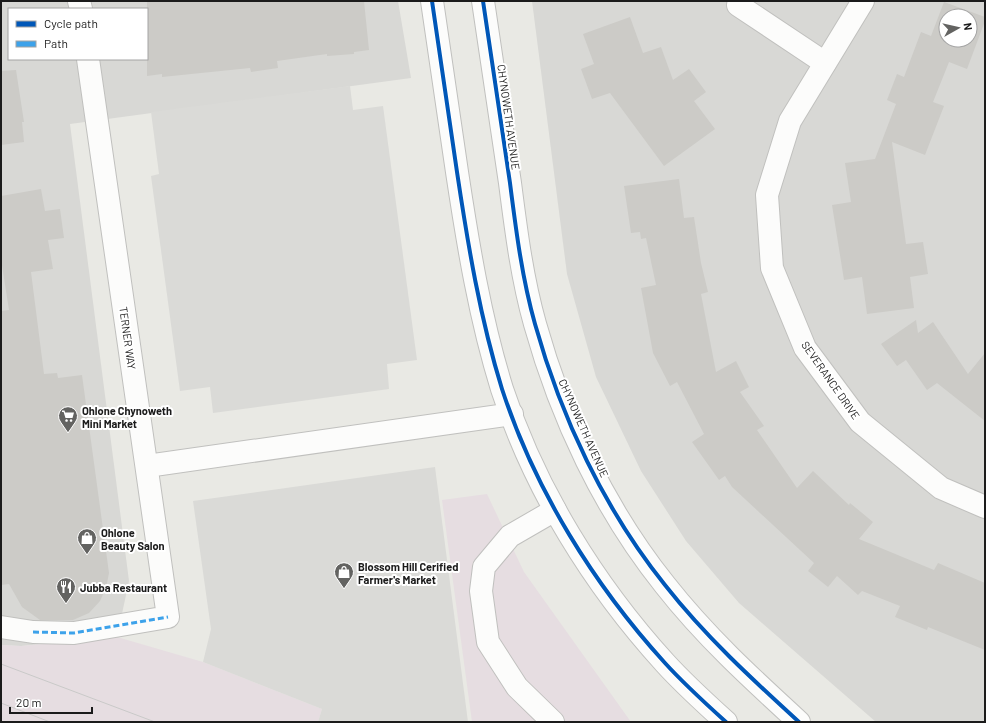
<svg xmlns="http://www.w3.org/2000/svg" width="986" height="723" font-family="Barlow,sans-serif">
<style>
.residential{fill:#d8d8d5;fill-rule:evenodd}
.industrial{fill:#e6dde1}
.parking{fill:#dadad7}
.building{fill:#cccbc7;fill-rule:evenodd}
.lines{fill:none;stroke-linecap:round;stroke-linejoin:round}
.minor-casing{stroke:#c0c0be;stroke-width:24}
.minor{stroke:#fcfcfb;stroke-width:22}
.tram{stroke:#c9c9c8;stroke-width:1}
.quiet{stroke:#3da2ea;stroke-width:3;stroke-dasharray:6 3;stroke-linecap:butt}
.cycleway-casing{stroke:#fff;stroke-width:6}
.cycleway{stroke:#0057b8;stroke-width:4}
.labels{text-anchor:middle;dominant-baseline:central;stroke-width:4;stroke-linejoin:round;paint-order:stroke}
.street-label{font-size:11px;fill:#1b1b1b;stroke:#fff}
.poi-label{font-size:11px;font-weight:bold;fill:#1b1b1b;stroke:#fff;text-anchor:start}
</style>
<rect width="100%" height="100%" fill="#e9e9e4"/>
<g class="residential">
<path d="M1,1H398L411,78L70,124L129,581L117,637L21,646L1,645ZM9,9H147V59H9Z"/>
<path d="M532,1H985V722H876L739,603L686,541L641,471L596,377L567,274ZM946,16H970V40H946Z"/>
</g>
<g class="industrial">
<polygon points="487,494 524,572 631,722 472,722 442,500"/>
<polygon points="117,637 203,662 322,709 318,722 1,722 1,645 21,646"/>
</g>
<g class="parking">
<polygon points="350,86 353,110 383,106 417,360 387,364 389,389 213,413 210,387 180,391 151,176 159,174 151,112"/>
<polygon points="435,467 468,722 318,722 322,709 203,662 211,629 193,501"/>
</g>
<g class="building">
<polygon points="147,1 364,1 369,50 354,52 354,54 327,56 327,54 277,61 278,68 251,72 250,68 162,77 162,74 147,76"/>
<path d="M944,2L985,17V21L967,69L949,62L933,102L944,106L925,155L892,142L906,244L923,242L928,274L910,277L914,308L867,314L862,277L844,280L832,205L851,202L845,163L875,159L896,104L887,100L897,74L904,77L921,32L931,36ZM946,16H970V40H946Z"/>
<polygon points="630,17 643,53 661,47 673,80 689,69 706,92 694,101 715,129 664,166 610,93 592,99 581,69 594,64 583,34"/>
<polygon points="16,70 24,122 22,122 24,142 1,145 1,71"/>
<polygon points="679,179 684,218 694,217 701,263 708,292 701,294 716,372 736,361 749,387 740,392 764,426 757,430 797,488 813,471 849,505 850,503 873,522 859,539 934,570 938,563 985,583 985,650 928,627 927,630 895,617 900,606 862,591 858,595 837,576 828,587 808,571 814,563 732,487 725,476 719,480 692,442 704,434 677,382 670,386 653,353 641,288 656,285 646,238 641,239 640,232 631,233 624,186"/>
<polygon points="41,189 45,211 60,209 64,238 48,240 53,269 31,272 44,374 57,373 58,378 82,375 109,573 106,588 100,601 89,613 73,620 40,620 22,607 9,584 1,585 1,311 9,310 1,259 1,196"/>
<polygon points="916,320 918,333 933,322 968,374 985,353 985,421 937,383 927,390 906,360 897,366 881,344"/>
</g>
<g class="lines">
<g class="minor-casing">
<g id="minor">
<polyline points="79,1 81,9"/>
<path d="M432,1C440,58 449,115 457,172C468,245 480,318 502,389C535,490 594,585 665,663C684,684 705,703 726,722"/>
<path d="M483,1C492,62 501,122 510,183C516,230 522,278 535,324C561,417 604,509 665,585C705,636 752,679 799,722"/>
<polyline points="863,1 790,121 767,195 772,268 805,348 860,422 941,488 985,507"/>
<polyline points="738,5 825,63"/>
<polyline points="147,466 512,414"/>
<polyline points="1,627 33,632 74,633 168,617 88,59"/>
<polyline points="553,722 517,687 488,642 481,591 484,567 510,536 555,510"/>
</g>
</g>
<use href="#minor" class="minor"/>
<g class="tram">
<polyline points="1,664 155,722"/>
<polyline points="1,703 50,722"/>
</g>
<polyline class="quiet" points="33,632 74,633 168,617"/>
<g class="cycleway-casing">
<g id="cycleway">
<path d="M432,1C440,58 449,115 457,172C468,245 480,318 502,389C535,490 594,585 665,663C684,684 705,703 726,722"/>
<path d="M483,1C492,62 501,122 510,183C516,230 522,278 535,324C561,417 604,509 665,585C705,636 752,679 799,722"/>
</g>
</g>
<use href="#cycleway" class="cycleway"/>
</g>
<defs>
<g id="supermarket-pin" transform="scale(1)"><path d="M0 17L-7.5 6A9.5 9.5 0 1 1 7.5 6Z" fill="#636361" stroke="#fff"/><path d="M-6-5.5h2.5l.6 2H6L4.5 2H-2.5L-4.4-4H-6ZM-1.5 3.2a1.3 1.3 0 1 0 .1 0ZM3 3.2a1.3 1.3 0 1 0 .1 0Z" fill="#fff"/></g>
<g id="shop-pin" transform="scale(1)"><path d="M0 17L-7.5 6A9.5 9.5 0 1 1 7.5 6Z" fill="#636361" stroke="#fff"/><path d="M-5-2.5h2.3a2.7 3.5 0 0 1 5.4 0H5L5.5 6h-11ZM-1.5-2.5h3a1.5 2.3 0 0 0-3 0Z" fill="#fff"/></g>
<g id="restaurant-pin" transform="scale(1)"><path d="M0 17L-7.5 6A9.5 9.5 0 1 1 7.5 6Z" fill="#636361" stroke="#fff"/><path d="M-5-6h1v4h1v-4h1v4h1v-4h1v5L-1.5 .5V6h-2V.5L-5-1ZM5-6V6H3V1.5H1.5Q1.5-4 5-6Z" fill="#fff"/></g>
</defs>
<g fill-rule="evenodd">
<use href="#supermarket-pin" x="68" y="416"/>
<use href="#shop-pin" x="87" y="538"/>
<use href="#shop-pin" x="344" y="572"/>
<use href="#restaurant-pin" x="66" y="587"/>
</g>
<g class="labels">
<g class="street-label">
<text transform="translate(509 117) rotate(82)">CHYNOWETH AVENUE</text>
<text transform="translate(128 338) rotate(82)">TERNER WAY</text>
<text transform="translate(831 380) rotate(55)">SEVERANCE DRIVE</text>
<text transform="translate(584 428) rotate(66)">CHYNOWETH AVENUE</text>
</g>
<g class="poi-label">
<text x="82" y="410">Ohlone Chynoweth<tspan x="82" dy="13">Mini Market</tspan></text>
<text x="101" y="532">Ohlone<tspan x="101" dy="13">Beauty Salon</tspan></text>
<text x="358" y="566">Blossom Hill Cerified<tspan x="358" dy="13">Farmer's Market</tspan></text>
<text x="80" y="587">Jubba Restaurant</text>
</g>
</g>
<rect width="986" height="723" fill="none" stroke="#1b1b1b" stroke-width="4"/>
<rect x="8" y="8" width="140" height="52" fill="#ffffff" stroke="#a4a4a4"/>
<rect x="16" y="21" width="20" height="6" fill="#0057b8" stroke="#a4a4a4"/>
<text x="44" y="28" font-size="12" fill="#1b1b1b">Cycle path</text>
<rect x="16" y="41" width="20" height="6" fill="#3da2ea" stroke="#a4a4a4"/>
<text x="44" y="48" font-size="12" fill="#1b1b1b">Path</text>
<g transform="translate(958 28) rotate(82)"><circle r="19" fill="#ffffff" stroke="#a4a4a4"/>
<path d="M0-3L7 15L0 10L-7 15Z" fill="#636361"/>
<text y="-6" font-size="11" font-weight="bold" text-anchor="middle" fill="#1b1b1b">N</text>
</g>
<path d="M10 707v6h82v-6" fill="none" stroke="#1b1b1b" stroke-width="2"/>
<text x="16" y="707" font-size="12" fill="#1b1b1b" stroke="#ffffff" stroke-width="3" paint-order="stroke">20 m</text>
</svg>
